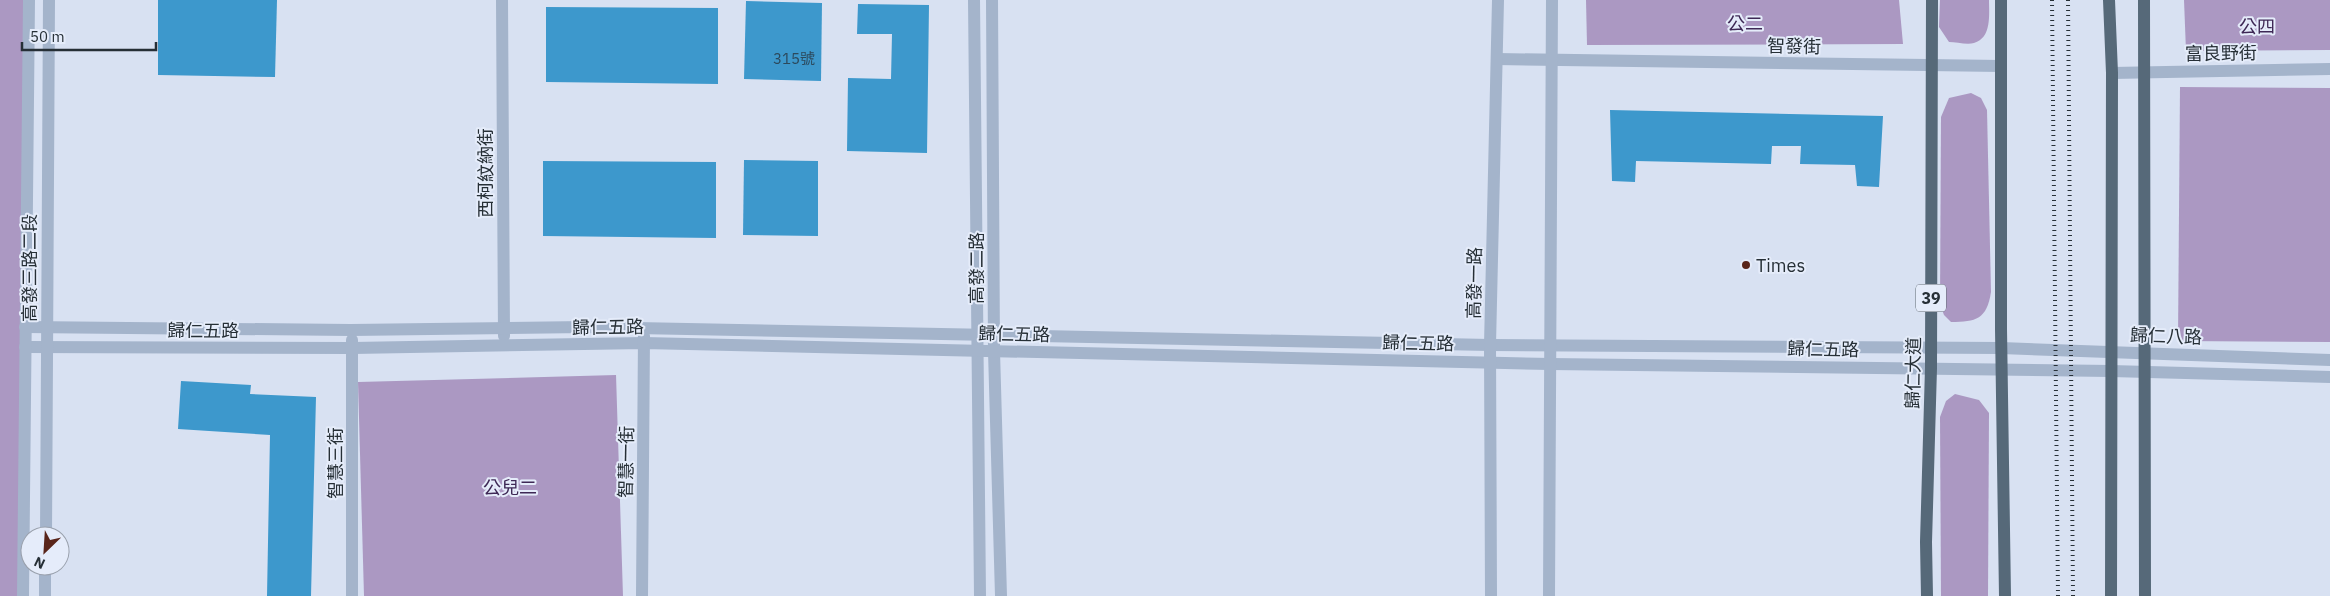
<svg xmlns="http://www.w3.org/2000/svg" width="2330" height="596" font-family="'IBM Plex Sans','Noto Sans TC',sans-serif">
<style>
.green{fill:#ab98c2}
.building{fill:#3d98cc}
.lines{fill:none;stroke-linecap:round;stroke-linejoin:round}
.street{stroke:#a4b4cb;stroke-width:12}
.primary{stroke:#566979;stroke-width:12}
.rail{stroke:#262f36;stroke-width:4;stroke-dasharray:1 4;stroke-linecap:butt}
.poi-dot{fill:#59251a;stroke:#e5ecfa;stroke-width:2}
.labels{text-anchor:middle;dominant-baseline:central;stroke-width:4;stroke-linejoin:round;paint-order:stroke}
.number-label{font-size:15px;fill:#2c495c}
.shield{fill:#e5ecfa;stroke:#5f6871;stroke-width:1}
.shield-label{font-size:16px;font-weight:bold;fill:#262f36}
.park-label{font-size:18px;fill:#3e2855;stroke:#e5ecfa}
.street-label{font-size:18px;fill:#262f36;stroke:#e5ecfa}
.poi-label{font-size:18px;fill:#262f36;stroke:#e5ecfa;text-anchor:start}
</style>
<rect width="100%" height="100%" fill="#d8e1f2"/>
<g class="green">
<polygon points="0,0 28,0 22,596 0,596"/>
<polygon points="1586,0 1899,0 1903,44 1587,45"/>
<path d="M1940,0H1989C1989,14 1992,38 1974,43C1967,45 1956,42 1949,42L1939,27Z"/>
<polygon points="2184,0 2330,0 2330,50 2186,51"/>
<polygon points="2180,87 2330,88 2330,342 2178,341"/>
<path d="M1971,93L1981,98L1987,110L1991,292C1987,319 1976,322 1951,322L1944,315L1940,304L1941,117L1949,98Z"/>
<polygon points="616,375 623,596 364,596 358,382"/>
<polygon points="1955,394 1979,400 1989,413 1988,596 1941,596 1940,417 1946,401"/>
</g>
<g class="building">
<polygon points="158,0 277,0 275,77 158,75"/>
<polygon points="746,1 822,3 821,81 744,79"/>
<polygon points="858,4 929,5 927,153 847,151 848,78 891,79 892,34 857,34"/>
<polygon points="546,7 718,8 718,84 546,82"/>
<polygon points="1610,110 1883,116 1879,187 1857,186 1855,165 1800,164 1801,146 1772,146 1771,164 1636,161 1635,182 1612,181"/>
<polygon points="744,160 818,161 818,236 743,235"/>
<polygon points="543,161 716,162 716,238 543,236"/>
<polygon points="181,381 251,385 250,394 316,397 311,596 267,596 270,435 178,429"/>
</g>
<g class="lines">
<g class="street">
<polyline points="502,0 504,336"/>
<polyline points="974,0 980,596"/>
<polyline points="992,0 994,351 1001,596"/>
<polyline points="1497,59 2001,66"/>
<polyline points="2112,73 2330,69"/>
<polyline points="25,327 351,330 585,327 1490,345 2001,348 2330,360"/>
<polyline points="25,347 353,348 644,343 1550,364 2111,371 2330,377"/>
<polyline points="46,536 49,0"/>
<polyline points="23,596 29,0"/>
<polyline points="45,596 45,566"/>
<polyline points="352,596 352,340"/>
<polyline points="642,596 644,336"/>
<polyline points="1491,596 1490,345 1498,0"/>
<polyline points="1549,596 1552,0"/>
</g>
<g class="primary">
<polyline points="2001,0 2001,329 2005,596"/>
<polyline points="2109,0 2112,73 2111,596"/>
<polyline points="2144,0 2145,596"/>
<polyline points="1927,596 1926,542 1931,368 1932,0"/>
</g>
<g class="rail">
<polyline points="2052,0 2058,596"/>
<polyline points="2068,0 2073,596"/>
</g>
</g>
<circle class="poi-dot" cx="1746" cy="265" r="5"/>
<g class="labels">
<g class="number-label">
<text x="794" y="58">315號</text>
</g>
<rect class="shield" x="1916" y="284.5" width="30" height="27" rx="4"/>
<g class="shield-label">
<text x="1931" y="298">39</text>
</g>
<g class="park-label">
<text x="1745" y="23">公二</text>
<text x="2257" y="26">公四</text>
<text x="510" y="487">公兒二</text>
</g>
<g class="street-label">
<text transform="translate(1794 46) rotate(1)">智發街</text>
<text transform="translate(2221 53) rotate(-1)">富良野街</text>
<text transform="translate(485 173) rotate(-90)">西柯紋納街</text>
<text transform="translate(29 268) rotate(-90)">高發三路二段</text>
<text transform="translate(976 268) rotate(-90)">高發二路</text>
<text transform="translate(1474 283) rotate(-89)">高發一路</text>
<text transform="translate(608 327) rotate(-1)">歸仁五路</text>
<text x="203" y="330">歸仁五路</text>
<text transform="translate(1014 334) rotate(1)">歸仁五路</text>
<text transform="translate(2166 336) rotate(2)">歸仁八路</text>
<text transform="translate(1418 343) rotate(1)">歸仁五路</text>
<text transform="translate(1823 349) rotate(1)">歸仁五路</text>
<text transform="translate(1913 373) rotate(-89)">歸仁大道</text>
<text transform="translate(626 462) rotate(-89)">智慧一街</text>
<text transform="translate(335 463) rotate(-90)">智慧三街</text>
</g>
<g class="poi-label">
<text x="1756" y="265">Times</text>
</g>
</g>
<g transform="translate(45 551) rotate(205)"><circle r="24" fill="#e5ecfa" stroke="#99a0ac"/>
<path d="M0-4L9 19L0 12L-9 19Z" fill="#59251a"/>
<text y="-8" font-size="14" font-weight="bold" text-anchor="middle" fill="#262f36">N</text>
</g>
<path d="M22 42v8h134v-8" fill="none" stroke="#262f36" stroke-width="2.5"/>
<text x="30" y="42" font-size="15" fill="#262f36" stroke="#e5ecfa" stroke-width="4" paint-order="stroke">50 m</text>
</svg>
